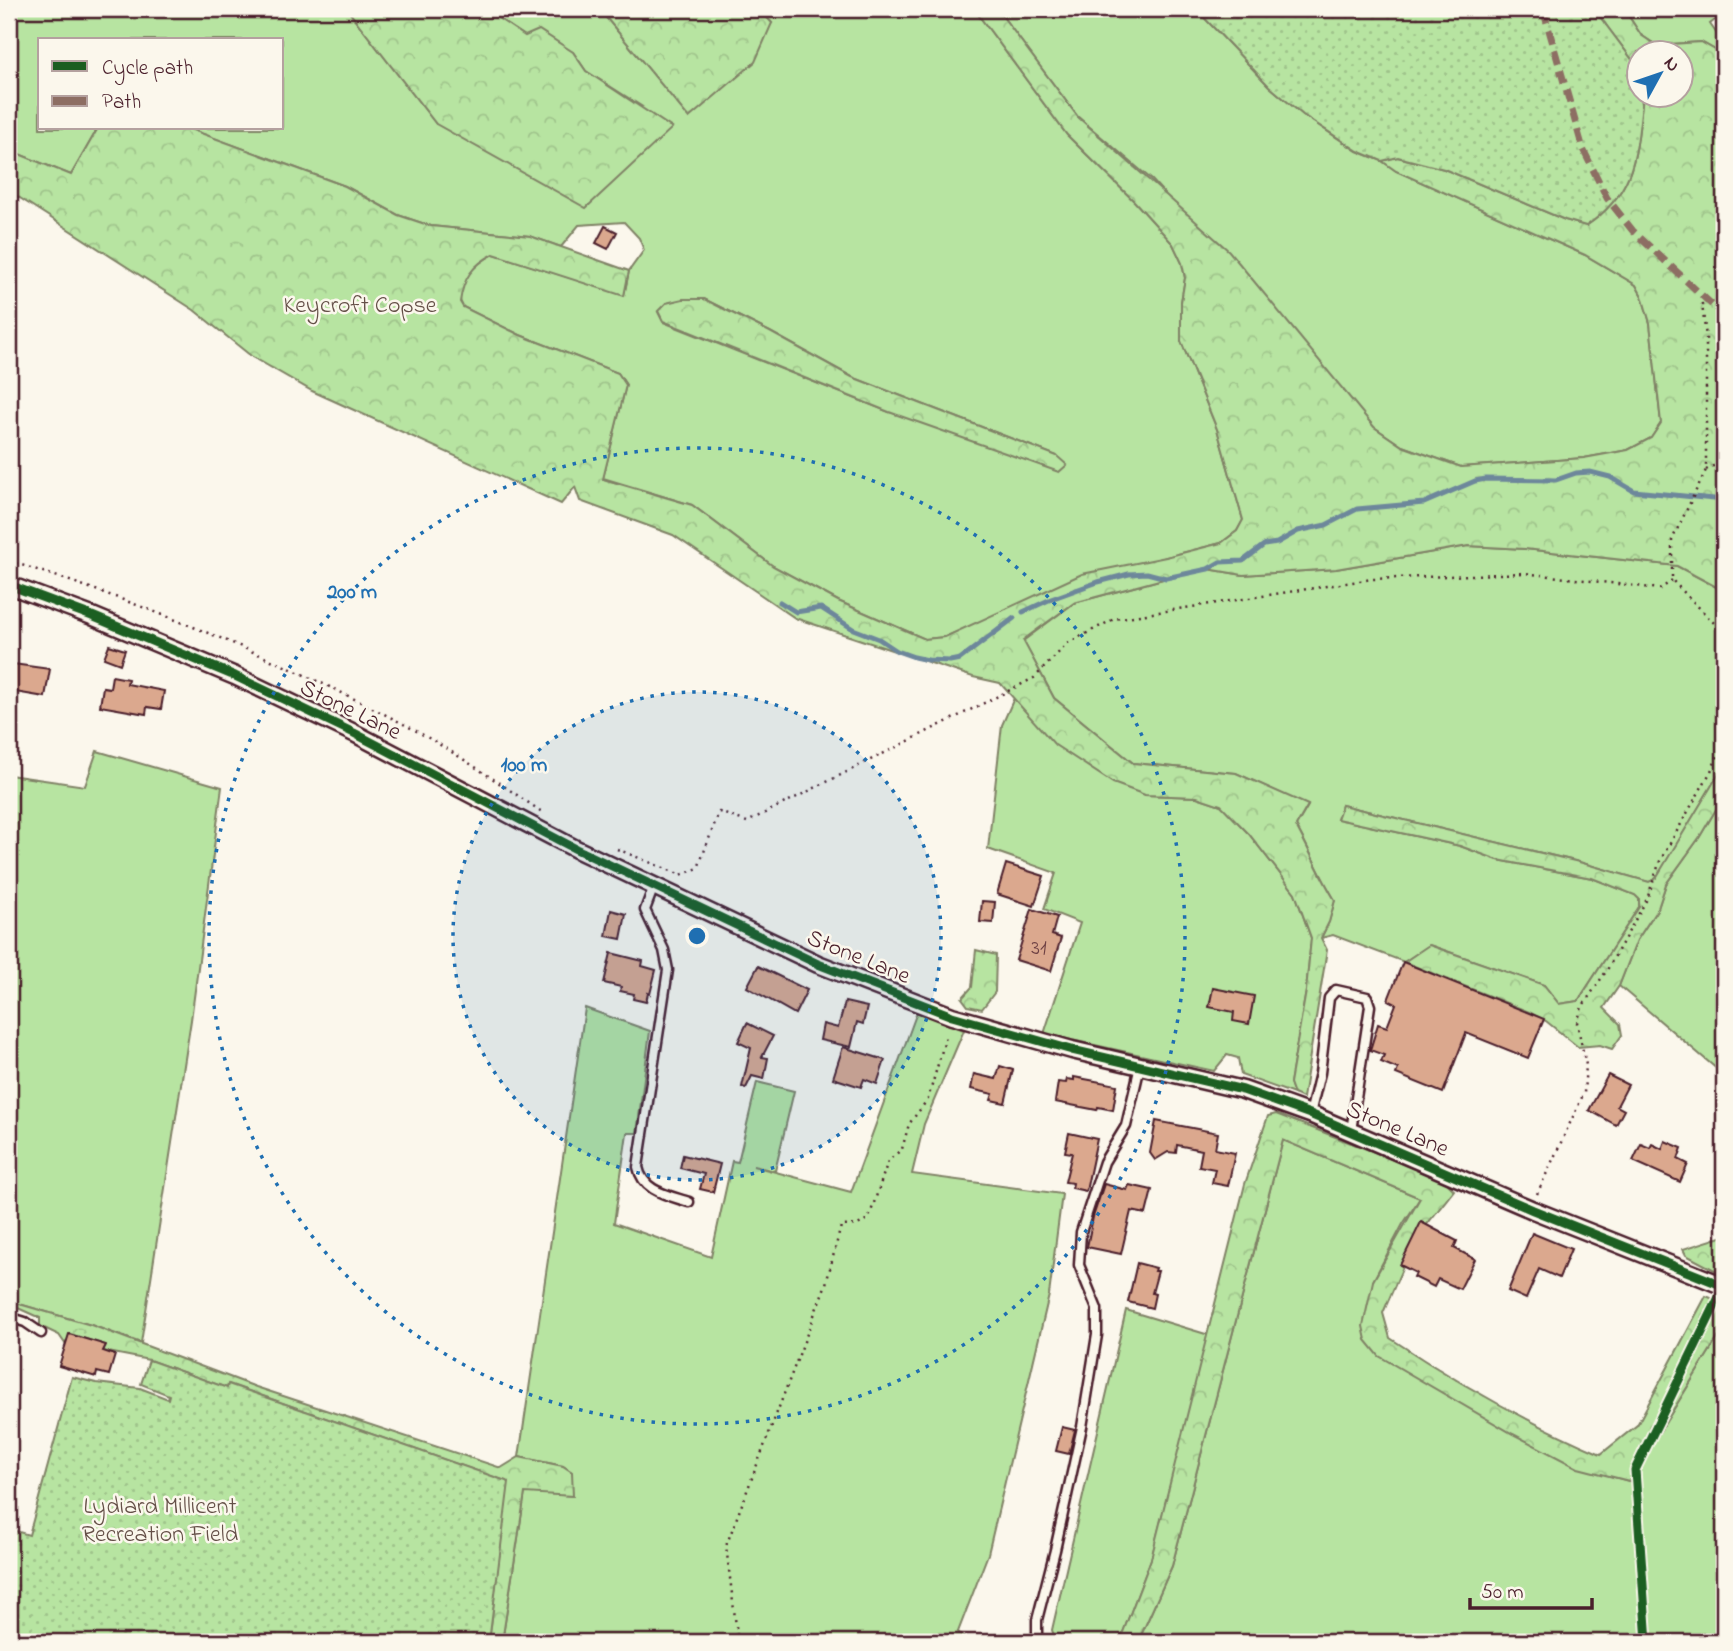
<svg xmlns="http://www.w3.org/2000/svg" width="1733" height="1651" font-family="'Indie Flower',sans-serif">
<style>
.green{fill:#b7e4a1;stroke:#808266;stroke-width:2;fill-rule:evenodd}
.forest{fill:url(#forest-crowns);stroke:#808266;stroke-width:2}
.park{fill:url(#park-dots);stroke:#808266;stroke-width:2}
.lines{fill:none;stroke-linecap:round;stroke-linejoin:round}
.stream{stroke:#6d879b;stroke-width:5}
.building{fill:#dba88e;stroke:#4a1f2b;stroke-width:2}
.service-casing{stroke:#4a1f2b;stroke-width:13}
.minor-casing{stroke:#4a1f2b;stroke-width:21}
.path{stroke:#4a1f2b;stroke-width:2.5;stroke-dasharray:2 5;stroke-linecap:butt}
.service{stroke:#fbf7ec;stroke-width:8}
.minor{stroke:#fbf7ec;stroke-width:16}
.quiet{stroke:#8d6e63;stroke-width:7;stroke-dasharray:14 7;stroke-linecap:butt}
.cycleway-casing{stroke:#fbf7ec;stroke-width:13}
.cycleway{stroke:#1b5e20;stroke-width:9}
.ring{fill:none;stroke:#1f6fb2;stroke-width:3.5;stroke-dasharray:3.5 7}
.labels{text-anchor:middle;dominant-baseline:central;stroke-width:5;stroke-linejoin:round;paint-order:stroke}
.number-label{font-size:21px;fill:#6e4144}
.park-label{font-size:24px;fill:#655048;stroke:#fbf7ec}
.street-label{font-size:24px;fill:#4a1f2b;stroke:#fbf7ec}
.centre{fill:#1f6fb2;stroke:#fbf7ec;stroke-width:3.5}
.ring-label{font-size:21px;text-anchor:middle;font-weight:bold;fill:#1f6fb2;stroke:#fbf7ec;stroke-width:5;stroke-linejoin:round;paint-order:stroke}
</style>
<defs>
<pattern id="forest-crowns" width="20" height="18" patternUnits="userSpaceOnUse" patternTransform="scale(1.75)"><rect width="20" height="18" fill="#b7e4a1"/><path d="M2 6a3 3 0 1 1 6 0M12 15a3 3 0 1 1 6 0" fill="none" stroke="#9fc38b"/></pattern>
<pattern id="park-dots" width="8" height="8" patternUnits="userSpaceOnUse" patternTransform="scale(1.75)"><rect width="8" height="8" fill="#b7e4a1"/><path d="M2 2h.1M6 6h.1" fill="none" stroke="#9fc38b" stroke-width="1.8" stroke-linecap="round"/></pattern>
</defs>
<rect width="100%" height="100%" fill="#fbf7ec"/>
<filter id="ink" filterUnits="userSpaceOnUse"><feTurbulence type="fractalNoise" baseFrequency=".0143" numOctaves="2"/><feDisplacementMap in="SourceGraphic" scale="14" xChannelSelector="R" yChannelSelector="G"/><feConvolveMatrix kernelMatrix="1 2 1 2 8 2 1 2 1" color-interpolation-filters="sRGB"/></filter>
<g filter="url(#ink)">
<g class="green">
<path d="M9,9H347L436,124L641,106L586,71L573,52L525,36L491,14L490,9H599L689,117L772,23L759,9H974L1067,135L1135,202L1173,244L1182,263L1185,278L1181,302V341L1217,429L1243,520L1237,531L1221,543L1166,557L995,616L945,637L925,639L838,601L773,566L692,505L603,478L626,385L618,373L520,335L463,307C450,286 477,262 494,254L624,295L629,271L644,250L639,238L624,222L579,225L561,247L530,236L431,226L398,215L345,186L187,128H282V40H40V128H98L71,175L9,150ZM704,299L770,332L852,377L1057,456L889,412L663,322L658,312Z"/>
<polygon points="997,9 1196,9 1269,86 1303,115 1357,151 1382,161 1396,171 1585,255 1636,285 1642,296 1650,323 1661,423 1651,438 1628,450 1584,458 1461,467 1402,446 1374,427 1152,180 1078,117"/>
<polygon points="1624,9 1724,9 1724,13 1710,24 1724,44 1724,65 1715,50 1701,42 1656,45 1641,35"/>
<path d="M1468,546L1525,549L1677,566L1724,591V765L1656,879L1649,882L1579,862L1342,805L1338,819L1460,846L1498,860L1592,878L1635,895L1639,899V907L1578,1001L1559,1004L1544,985L1430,945L1404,962L1333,935L1321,938L1329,922L1335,900C1320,876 1310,850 1296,826L1308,806L1236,773L1133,763L1054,698L1023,641L1074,603L1174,576L1208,569L1243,575L1336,569Z"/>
<polygon points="1014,698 1033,719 1145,795 1197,797 1221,805 1249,834 1295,893 1311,938 1306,991 1290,1083 1294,1094 1241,1075 1238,1058 1227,1055 1214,1071 1044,1034 1080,923 1044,909 1056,873 988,849 1002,725"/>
<polygon points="97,751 222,787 191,1020 141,1343 91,1325 9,1301 9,775 85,786"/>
<polygon points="1724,796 1724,1075 1619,986 1637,940 1658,908 1666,884 1699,838"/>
<polygon points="585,1008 650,1031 637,1133 627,1133 614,1223 711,1257 732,1161 738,1162 757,1082 794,1091 775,1171 753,1166 851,1192 917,1012 964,1030 924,1124 912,1174 1062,1194 1049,1295 988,1554 958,1632 969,1642 502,1642 525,1492 572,1496 572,1472 563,1466 519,1457"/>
<polygon points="1283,1140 1420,1198 1403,1224 1373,1281 1379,1355 1611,1476 1629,1481 1724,1328 1724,1642 1138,1642 1172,1566"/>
<polygon points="1126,1310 1209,1335 1151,1559 1122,1635 1116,1642 1056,1642 1052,1630"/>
</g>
<g class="forest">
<polygon points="347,9 490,9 492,14 525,36 539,30 573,52 586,71 672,128 586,208 436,124"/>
<polygon points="599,9 759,9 772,23 755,62 689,118"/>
<path d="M974,9H997L1078,117L1229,251L1374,427L1402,446L1461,467L1584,458L1628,450L1651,438L1661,423L1650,323L1642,296L1636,285L1585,255L1396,171L1382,161L1397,157L1444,169L1565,220L1586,226C1638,191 1636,150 1643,95L1680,94V52H1638V73L1636,65L1594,9H1624L1641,35L1656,45L1701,42L1715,50L1724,65V591L1677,566L1525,549L1468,546L1336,569L1243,575L1208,569L1174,576L1074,603L1023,640L1054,698L1133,763L1236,773L1308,805L1296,826C1310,851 1320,876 1335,900L1329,922L1321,938L1327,950L1303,1098L1294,1094L1290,1083L1306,991L1311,938L1295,893L1249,834L1221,805L1197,797L1145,795L1113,783L1055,745L1000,683L973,677L795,618L673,535L580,501L575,487L561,504L312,391L251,356L194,310L9,191V150L71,175L98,128H187L345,186L398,215L431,226L530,236L629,271L624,296L494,254C472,265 463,279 460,302L463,307L520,335L618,373L626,385L603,479L692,505L773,566L838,601L925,639L945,637L1082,574L1166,557L1221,543L1237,531L1243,520L1217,429L1181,341V302L1185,278L1182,263L1173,244L1135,202L1067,135Z"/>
<polygon points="683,299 704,299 770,332 852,377 1057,456 1067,465 1059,472 889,412 663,321 658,311 666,303"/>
<polygon points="1724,765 1724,796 1699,838 1666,884 1658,908 1637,940 1619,986 1604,1008 1620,1024 1622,1035 1612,1049 1600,1045 1578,1047 1546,1021 1529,1012 1404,962 1429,945 1544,985 1559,1004 1578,1001 1639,907 1639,899 1635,895 1592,878 1498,860 1460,846 1337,819 1342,805 1579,862 1649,882 1656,878"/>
<polygon points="976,950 996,955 995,992 982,1009 968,1006 962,998 972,987"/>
<path d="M1276,1114L1377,1153L1446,1182L1454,1190L1414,1241L1383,1313L1390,1338C1457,1383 1527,1422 1601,1454L1637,1425L1706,1296L1724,1303V1328L1629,1481L1578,1468L1513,1434L1379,1356L1366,1340L1363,1326L1373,1281L1420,1198L1283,1140L1172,1566L1138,1642H1116L1122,1635L1151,1559L1245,1184L1268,1116Z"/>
<polygon points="1724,1236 1724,1275 1686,1255 1683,1249"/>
<polygon points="9,1301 91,1325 256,1387 501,1468 519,1457 563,1466 572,1472 573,1496 525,1493 502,1642 489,1642 508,1482 229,1384 227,1388 149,1360 103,1351 105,1345 70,1334 66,1345 59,1335 40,1326 40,1318 9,1304"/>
</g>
<g class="park">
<path d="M1196,9H1594L1636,65L1638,73V94L1643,95C1636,150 1638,191 1586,226L1565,220L1444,169L1398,157L1382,161L1358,151L1303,115L1269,86Z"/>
<polygon points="149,1360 227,1388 228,1384 509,1482 489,1642 9,1642 9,1529 29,1535 72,1377 96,1383 140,1388 168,1399 169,1395 141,1384"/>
</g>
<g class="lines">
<g class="stream">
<polyline points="780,602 796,612 821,608 853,629 879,639 897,651 914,657 928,660 950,661 960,659 1014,618"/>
<polyline points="1023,612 1051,599 1098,582 1129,574 1147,573 1166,578 1208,569 1220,562 1243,561 1264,545 1277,543 1298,531 1326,525 1357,509 1424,503 1475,481 1486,479 1556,480 1576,473 1590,472 1610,477 1634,491 1724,500"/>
</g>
</g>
<g class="building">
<polygon points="605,226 617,232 608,249 596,243"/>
<polygon points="109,645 125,650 120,664 104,658"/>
<polygon points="13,664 50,669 45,697 9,691 9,667 13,668"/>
<polygon points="112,676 128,679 127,684 164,691 161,709 147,707 146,714 100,706 103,687 110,688"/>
<polygon points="1006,864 1044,876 1034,906 997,894"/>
<polygon points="982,901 995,902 993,923 980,922"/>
<polygon points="1032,909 1057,917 1052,935 1061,938 1051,971 1016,960"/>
<polygon points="611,910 626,914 621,939 606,936"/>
<polygon points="611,953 643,961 642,966 656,970 650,994 648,993 646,1002 633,999 634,994 620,991 621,987 604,983"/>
<polygon points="1403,962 1544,1019 1528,1058 1466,1033 1443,1093 1396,1074 1398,1069 1381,1062 1384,1055 1370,1050 1378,1024 1387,1027 1396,1004 1388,1000"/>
<polygon points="758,966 807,990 795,1014 747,987"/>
<polygon points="1213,988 1254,996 1249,1024 1233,1021 1234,1012 1209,1007"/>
<polygon points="845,1002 867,1007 863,1024 857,1022 851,1047 820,1040 823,1024 838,1028"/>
<polygon points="747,1023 773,1036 762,1057 768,1058 764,1079 752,1076 746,1088 742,1087 751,1048 738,1042"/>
<polygon points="843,1047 885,1060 877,1084 864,1079 861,1087 833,1078"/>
<polygon points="1000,1066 1013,1070 1005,1103 991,1100 993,1094 971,1089 974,1074 996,1079"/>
<polygon points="1608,1075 1628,1085 1617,1106 1624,1110 1616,1125 1589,1110"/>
<polygon points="1074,1077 1117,1085 1113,1110 1098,1107 1097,1110 1055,1102 1058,1082 1066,1083 1067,1079 1074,1080"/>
<polygon points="1156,1121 1218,1133 1215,1149 1235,1153 1228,1186 1212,1183 1215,1169 1199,1166 1202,1150 1177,1145 1176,1153 1168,1152 1155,1160 1150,1153"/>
<polygon points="1069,1133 1097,1139 1086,1191 1072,1188 1073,1183 1065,1182 1072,1153 1065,1152"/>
<polygon points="1665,1141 1682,1148 1678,1159 1688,1164 1680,1182 1633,1161 1641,1144 1650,1148 1652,1144 1662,1149"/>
<polygon points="683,1155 720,1164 713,1192 700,1189 704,1174 680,1168"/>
<polygon points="1104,1184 1127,1190 1129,1185 1152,1190 1146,1214 1131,1211 1121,1254 1087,1247 1093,1217"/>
<polygon points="1421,1222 1457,1241 1454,1248 1475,1259 1460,1289 1438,1279 1434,1287 1414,1277 1416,1273 1400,1265"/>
<polygon points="1532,1233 1571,1249 1559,1278 1539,1269 1526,1299 1508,1291"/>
<polygon points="1137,1263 1156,1268 1155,1271 1158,1271 1152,1293 1155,1294 1152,1308 1128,1302"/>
<polygon points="69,1334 106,1345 103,1351 115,1355 109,1375 97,1372 96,1377 59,1366"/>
<polygon points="1062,1427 1075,1430 1069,1454 1056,1451"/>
</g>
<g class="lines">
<g class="service-casing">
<g id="service">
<path d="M654,886L645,910L664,950L668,970L638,1167C643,1192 668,1195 689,1202"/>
<polyline points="1310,1114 1320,1073 1329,998 1336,990 1367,997 1370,1006 1351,1131"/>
<polyline points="9,1317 25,1322 41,1333"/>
<polyline points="1037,1642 1037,1620 1055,1550 1082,1427 1097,1335 1097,1309 1079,1265 1081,1232 1104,1162 1126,1126 1140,1066"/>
</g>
</g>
<g class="minor-casing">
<polyline id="minor" points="9,585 92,616 235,676 354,733 576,849 818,964 952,1016 1072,1050 1243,1090 1310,1114 1533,1210 1724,1286"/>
</g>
<g class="path">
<polyline points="1701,296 1706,337 1706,470 1672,540 1672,580 1721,630 1724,641"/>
<polyline points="1706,470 1724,460"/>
<path d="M9,561C139,602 266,653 388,716C442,743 492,778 542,812"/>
<polyline points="617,849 681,875 698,868 719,812 747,822 1034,678 1068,643 1114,619 1372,579 1524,573 1661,589 1672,580"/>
<polyline points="1537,1194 1584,1093 1586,1065 1577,1023 1582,1007 1607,970 1647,899 1660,861 1711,771 1724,742"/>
<polyline points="738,1642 726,1546 826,1284 841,1226 858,1225 869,1218 888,1161 902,1149 909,1124 928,1099 947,1033"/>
</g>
<use href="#service" class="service"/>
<use href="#minor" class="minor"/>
<polyline class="quiet" points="1543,9 1583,149 1607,198 1633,231 1724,316"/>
<g class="cycleway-casing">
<g id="cycleway">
<polyline points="9,585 92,616 235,676 354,733 576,849 818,964 952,1016 1072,1050 1243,1090 1310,1114 1533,1210 1724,1286"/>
<polyline points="1647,1642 1635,1470 1724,1287"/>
</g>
</g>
<use href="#cycleway" class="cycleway"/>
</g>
</g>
<circle cx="697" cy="936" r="244" fill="#1f6fb2" fill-opacity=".12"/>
<g class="ring">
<circle cx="697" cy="936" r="244"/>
<circle cx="697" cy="936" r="488"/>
</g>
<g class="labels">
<g class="number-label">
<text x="1039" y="949">31</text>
</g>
<g class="park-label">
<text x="360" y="306">Keycroft Copse</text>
<text x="160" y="1507">Lydiard Millicent<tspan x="160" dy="28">Recreation Field</tspan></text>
</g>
<g class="street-label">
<text transform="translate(350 711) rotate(26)">Stone Lane</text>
<text transform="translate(858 958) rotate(22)">Stone Lane</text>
<text transform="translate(1397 1130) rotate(23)">Stone Lane</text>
</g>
</g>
<circle cx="697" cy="936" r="10" class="centre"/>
<g class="ring-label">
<text x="352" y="598">200 m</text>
<text x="524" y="771">100 m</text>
</g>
<rect width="1733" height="1651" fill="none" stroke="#fbf7ec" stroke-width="35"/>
<rect x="18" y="18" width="1698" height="1616" fill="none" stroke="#4a1f2b" stroke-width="2.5" filter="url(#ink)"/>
<rect x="38" y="38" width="245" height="91" fill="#fbf7ec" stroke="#b4a19f" stroke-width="2"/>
<rect x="52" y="61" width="35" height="10" fill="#1b5e20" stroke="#b4a19f" stroke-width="2"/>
<text x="102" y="74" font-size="21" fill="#4a1f2b">Cycle path</text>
<rect x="52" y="96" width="35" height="10" fill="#8d6e63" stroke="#b4a19f" stroke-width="2"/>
<text x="102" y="108" font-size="21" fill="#4a1f2b">Path</text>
<g transform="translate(1660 74) rotate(50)"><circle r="33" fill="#fbf7ec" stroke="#b4a19f" stroke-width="2"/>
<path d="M0-5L12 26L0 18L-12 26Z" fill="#1f6fb2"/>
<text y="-10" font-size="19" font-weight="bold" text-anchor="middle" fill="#4a1f2b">N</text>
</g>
<path d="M1470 1598v10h122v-10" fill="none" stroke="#4a1f2b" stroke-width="3.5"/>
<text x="1481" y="1598" font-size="21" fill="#4a1f2b" stroke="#fbf7ec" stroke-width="5" paint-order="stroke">50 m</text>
</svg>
